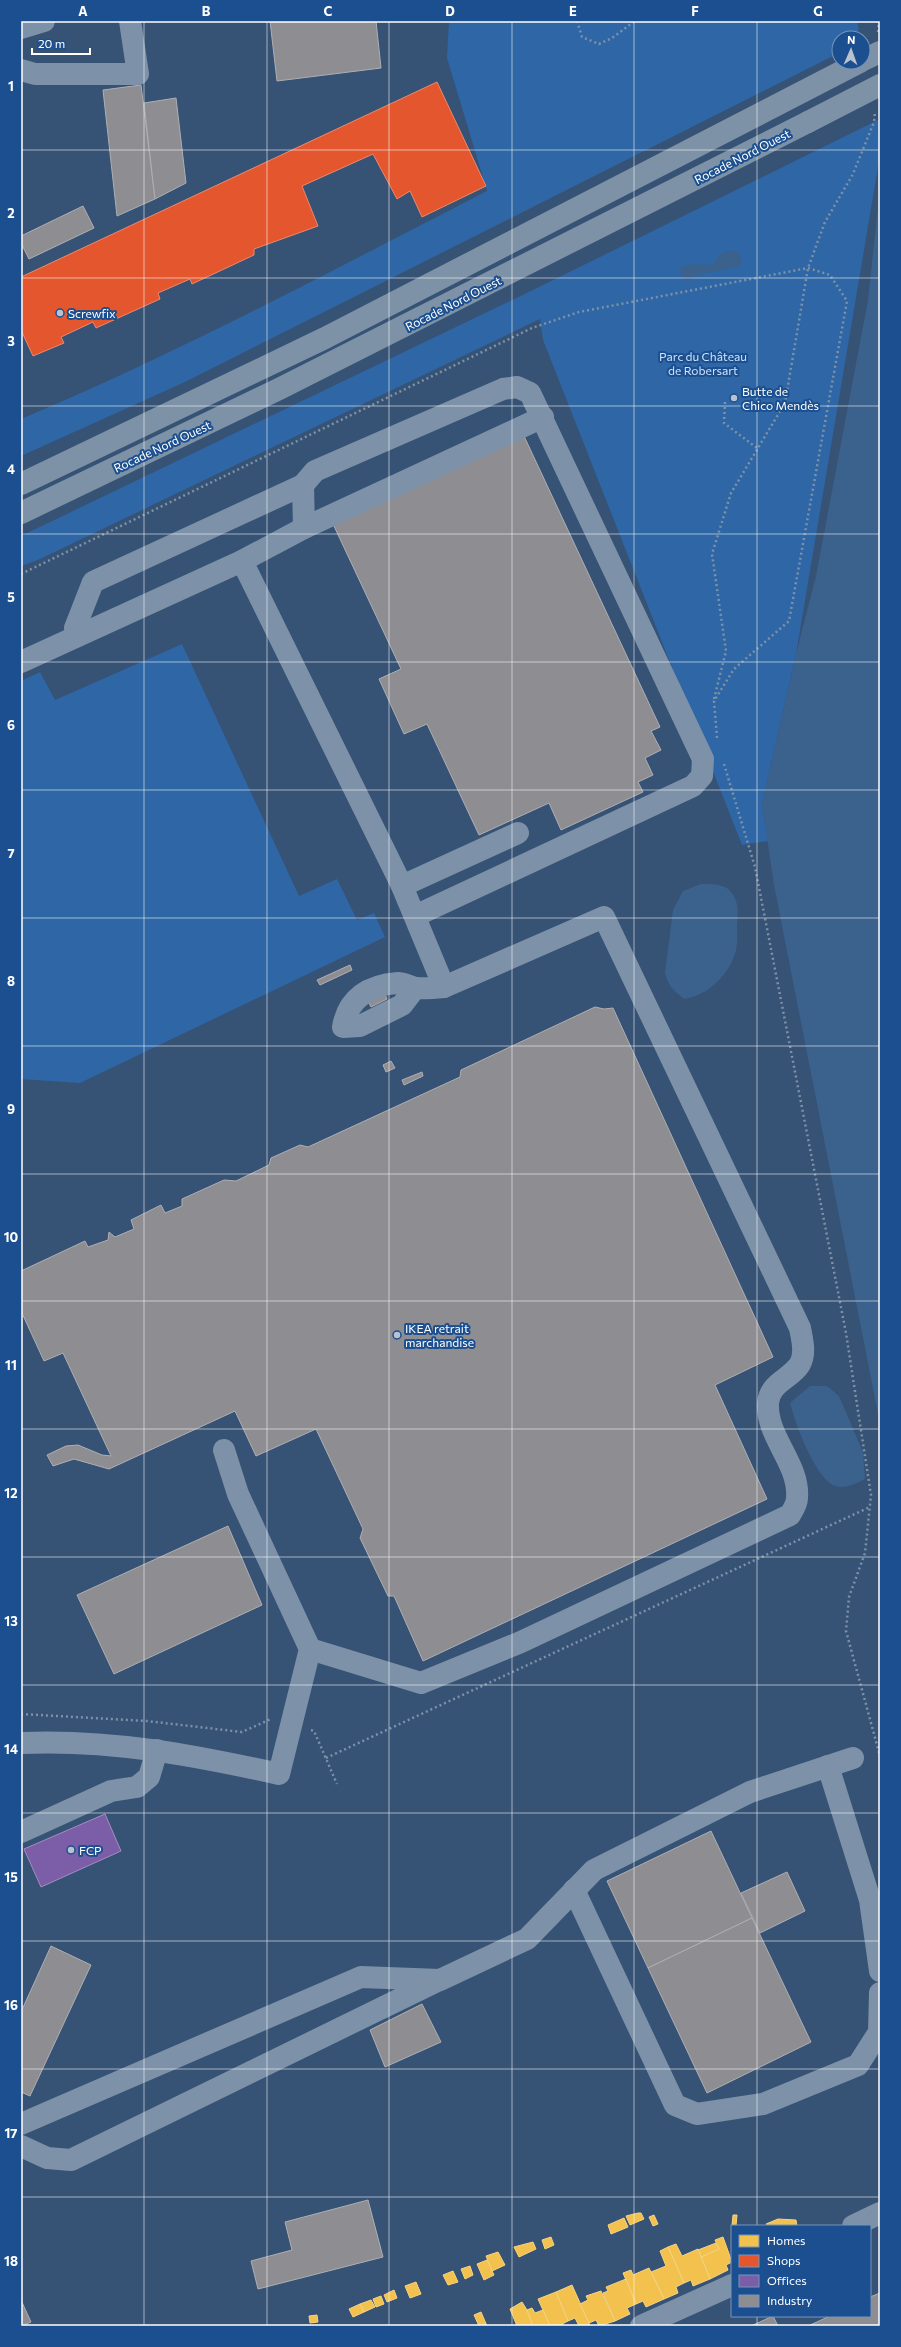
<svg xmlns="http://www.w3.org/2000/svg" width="901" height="2347" font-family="Commissioner,sans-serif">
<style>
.green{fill:#2f66a5}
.water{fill:#3b618d}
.homes{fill:#f2c14e;stroke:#f6d483}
.shops{fill:#e4572e;stroke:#ec896d}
.offices{fill:#7b5ea7;stroke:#a38ec1}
.industry{fill:#8d8d92;stroke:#afafb3}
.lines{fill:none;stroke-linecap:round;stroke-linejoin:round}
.path{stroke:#7d92a8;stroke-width:2.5;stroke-dasharray:2 3;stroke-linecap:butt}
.minor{stroke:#7d92a8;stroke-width:22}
.highway{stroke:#7e92a7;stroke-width:22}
.highway-bridge{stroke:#7e92a7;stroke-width:22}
.grid{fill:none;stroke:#fff;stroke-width:1;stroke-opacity:0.55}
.poi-dot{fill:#b9c2ce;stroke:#1b4f8f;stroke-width:1.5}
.labels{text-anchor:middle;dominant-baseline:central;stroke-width:4;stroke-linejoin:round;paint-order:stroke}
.street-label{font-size:12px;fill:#fff;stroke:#1b4f8f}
.poi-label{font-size:12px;fill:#fff;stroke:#1b4f8f;text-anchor:start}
.park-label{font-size:12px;fill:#cfe3fa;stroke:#1b4f8f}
.neatline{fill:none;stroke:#fff;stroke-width:1.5}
.grid-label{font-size:13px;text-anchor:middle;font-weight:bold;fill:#fff}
</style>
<rect width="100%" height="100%" fill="#365274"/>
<g class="green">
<path d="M449,21H858L859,38H839V53L185,382L21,456V419C180,352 333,270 487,191L447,58Z"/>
<polygon points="880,119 880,155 796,654 762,804 768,841 742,845 543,340 540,319 38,560 21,566 21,536 537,288"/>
<polygon points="182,644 299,896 337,879 357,920 374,913 385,937 80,1083 21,1079 21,681 40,672 55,700"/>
</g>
<g class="water">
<polygon points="880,188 880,1424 774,885 762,804 796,654 816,576 868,300"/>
<path d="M727,251L737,252L742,259L739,267L701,274L686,281L679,271L683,266C694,263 703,266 714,264L719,255Z"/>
<path d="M701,884C711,884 725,883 732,893C739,902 738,915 737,925C737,933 738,942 736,950C731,973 708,996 684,999C674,991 667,985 665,972L673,910L683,891Z"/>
<path d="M810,1386H827L839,1396L863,1452L865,1479C855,1484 844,1490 833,1485C814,1475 795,1423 790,1403Z"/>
</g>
<g class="homes">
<polygon points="638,2213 641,2213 644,2219 630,2225 626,2216"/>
<polygon points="654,2215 658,2224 653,2226 649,2217"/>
<polygon points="733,2215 737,2215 736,2226 732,2225"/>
<polygon points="624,2218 628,2227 611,2234 608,2225"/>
<polygon points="778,2219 796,2220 797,2226 767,2226 766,2224"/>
<polygon points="551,2237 554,2245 545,2249 542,2240"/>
<polygon points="723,2237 732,2262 726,2265 728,2270 710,2279 701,2257 719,2249 715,2240"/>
<polygon points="533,2242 536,2249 519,2257 514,2247"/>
<polygon points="716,2243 719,2249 701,2257 698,2250"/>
<polygon points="676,2244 682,2256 698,2249 710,2279 693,2286 691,2280 684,2283 668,2247"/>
<polygon points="668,2247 684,2283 676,2287 678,2293 664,2299 651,2272 666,2266 660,2251"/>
<polygon points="498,2252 505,2265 492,2271 486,2256"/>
<polygon points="487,2260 494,2275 484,2280 477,2264"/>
<polygon points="470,2266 473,2275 465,2279 461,2269"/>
<polygon points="649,2268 664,2299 646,2307 643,2301 636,2304 623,2273 631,2270 633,2275"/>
<polygon points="453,2271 458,2282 448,2285 443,2275"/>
<polygon points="626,2279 636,2304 627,2308 630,2314 615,2321 603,2293 608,2291 606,2287"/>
<polygon points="416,2282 421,2294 410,2298 405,2286"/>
<polygon points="572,2285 589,2323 590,2326 579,2326 575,2318 568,2321 556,2292"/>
<polygon points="394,2290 397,2298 387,2302 384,2295"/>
<polygon points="601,2291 615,2321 599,2326 596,2320 589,2323 580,2304 588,2300 586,2296"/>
<polygon points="556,2292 568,2321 562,2324 563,2326 550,2326 538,2299"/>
<polygon points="381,2296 384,2304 376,2307 373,2299"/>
<polygon points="371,2300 375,2307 364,2312 360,2304"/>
<polygon points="522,2302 527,2310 533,2326 517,2326 510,2309"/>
<polygon points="360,2304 364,2312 353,2317 349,2309"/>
<polygon points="532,2308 535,2313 543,2310 550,2326 533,2326 527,2310"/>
<polygon points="481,2312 487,2326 479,2326 474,2315"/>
<polygon points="317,2315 318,2322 310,2323 309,2316"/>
</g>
<polygon class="shops" points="437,82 486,186 422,217 410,191 397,199 373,154 302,186 318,226 254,249 254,255 192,284 190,279 158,293 160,299 96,328 93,322 61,337 64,343 33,356 21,330 21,277"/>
<polygon class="offices" points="105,1814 121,1851 41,1887 24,1849"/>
<g class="industry">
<polygon points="270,21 376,21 381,68 277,81"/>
<polygon points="141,85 155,199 117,216 103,90"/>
<polygon points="176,98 186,183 155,199 144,103"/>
<polygon points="83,206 94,228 29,259 21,243 21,236"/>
<polygon points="524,436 660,727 651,731 661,750 645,758 653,775 638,782 643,792 561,830 549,803 479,835 427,724 404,734 379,679 401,669 333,524"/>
<polygon points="350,965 352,970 320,985 317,980"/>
<polygon points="384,992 387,999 371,1007 367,999"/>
<polygon points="595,1007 604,1009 613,1008 773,1357 715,1385 767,1499 423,1661 394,1596 388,1596 360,1538 363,1529 316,1429 256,1456 235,1411 109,1469 74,1459 53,1466 47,1455 66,1446 78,1445 102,1455 111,1456 63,1353 44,1361 21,1311 21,1271 85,1241 88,1247 108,1240 109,1232 115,1237 134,1229 131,1220 161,1205 165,1213 182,1206 182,1199 224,1180 236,1181 269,1165 271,1158 300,1145 308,1147 460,1077 461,1070"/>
<polygon points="391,1061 395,1068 386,1072 383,1065"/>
<polygon points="422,1072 423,1076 404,1085 402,1080"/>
<polygon points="228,1526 262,1605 114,1674 77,1595"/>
<polygon points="711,1831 752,1918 648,1968 607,1881"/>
<polygon points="787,1872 805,1911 760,1933 741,1893"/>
<polygon points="752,1918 811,2042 707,2093 648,1968"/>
<polygon points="51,1946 91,1965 30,2096 21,2092 21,2012"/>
<polygon points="422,2004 441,2042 385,2067 370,2030"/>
<polygon points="368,2200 383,2257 258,2289 251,2261 292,2250 285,2222"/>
<polygon points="880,2293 880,2326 808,2326 830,2316 870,2316 870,2297"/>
<polygon points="21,2300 31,2322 22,2326 21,2326"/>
<polygon points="773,2316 778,2326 751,2326"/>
</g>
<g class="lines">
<g class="path">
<polyline points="577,21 582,37 599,44 612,38 635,21"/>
<polyline points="878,32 879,21"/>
<polyline points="725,402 724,423 757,448"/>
<polyline points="21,574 532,328 579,312 808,268 830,275 847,301 789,621 734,669 714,701 717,738"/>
<polyline points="714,699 726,651 712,554 731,493 785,403 808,268 825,222 853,174 874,122 875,111"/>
<polyline points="724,764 755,867 846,1333 871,1495 865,1553 849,1597 846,1631 880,1756"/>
<polyline points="21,1714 147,1721 242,1732 271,1719"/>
<polyline points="311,1730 314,1731 337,1784"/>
<polyline points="326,1758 870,1507"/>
</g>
<g class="minor">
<polyline points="21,28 44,21"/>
<polyline points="21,70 35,74 138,74 130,21"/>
<polyline points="303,485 315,471 503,389 517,387 530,393 703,759 702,776 693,786 415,916"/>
<polyline points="304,528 543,417"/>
<polyline points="79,635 75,628 93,582 303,485 304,528 242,561"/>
<path d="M21,662L242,561L402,886L444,987L604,917L800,1328C802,1339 806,1353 800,1364C791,1379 770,1382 768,1403C766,1437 800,1464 797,1498C797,1504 793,1510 790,1515L521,1642L421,1683L310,1649"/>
<polyline points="402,886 518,833"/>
<path d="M415,988L402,1005L360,1026L343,1027C348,998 369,985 398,983C404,983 410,987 416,988C425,989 435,988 444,987"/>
<path d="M21,1743C109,1739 193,1755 279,1774L310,1649L238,1494L224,1450"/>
<polyline points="828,1766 870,1900 880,1971"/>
<polyline points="21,1832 111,1791 137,1787 149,1777 157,1750"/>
<polyline points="574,1890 675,2105 697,2114 763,2104 858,2065 879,2032 880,1993"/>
<polyline points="21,2124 361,1977 440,1980 527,1939 594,1870 750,1792 853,1758"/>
<polyline points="21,2146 47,2158 71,2160 437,1981"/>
<polyline points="853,2226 880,2213"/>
<polyline points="641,2326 732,2285"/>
</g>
<g class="highway">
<polyline points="21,484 325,338 860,62"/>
<polyline points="21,513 279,389 808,122"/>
</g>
<g class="highway-bridge">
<polyline points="863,60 880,52"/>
<polyline points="808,122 880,85"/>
</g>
</g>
<path class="grid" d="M144,21V2326M267,21V2326M389,21V2326M512,21V2326M634,21V2326M757,21V2226M21,150H880M21,278H880M21,406H880M21,534H880M21,662H880M21,790H880M21,918H880M21,1046H880M21,1174H880M21,1301H880M21,1429H880M21,1557H880M21,1685H880M21,1813H880M21,1941H880M21,2069H880M21,2197H880M757,2316V2326"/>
<g class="poi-dot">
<circle cx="60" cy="313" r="4"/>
<circle cx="734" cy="398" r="4"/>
<circle cx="397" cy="1335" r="4"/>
<circle cx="71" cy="1850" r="4"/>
</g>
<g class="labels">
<g class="street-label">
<text transform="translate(742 156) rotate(-27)">Rocade Nord Ouest</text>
<text transform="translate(453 303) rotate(-27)">Rocade Nord Ouest</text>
<text transform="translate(162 446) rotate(-25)">Rocade Nord Ouest</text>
</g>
<g class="poi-label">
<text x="68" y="313">Screwfix</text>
<text x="742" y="391">Butte de<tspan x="742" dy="14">Chico Mendès</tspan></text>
<text x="405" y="1328">IKEA retrait<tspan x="405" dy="14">marchandise</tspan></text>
<text x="79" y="1850">FCP</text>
</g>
<g class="park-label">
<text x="703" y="356">Parc du Château<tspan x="703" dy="14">de Robersart</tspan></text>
</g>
</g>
<rect width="901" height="2347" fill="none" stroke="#1b4f8f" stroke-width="44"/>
<rect x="731" y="2225" width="140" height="92" fill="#1b4f8f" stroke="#7695bc"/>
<rect x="739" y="2235" width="20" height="12" fill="#f2c14e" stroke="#7695bc"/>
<text x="767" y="2245" font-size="12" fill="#ffffff">Homes</text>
<rect x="739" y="2255" width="20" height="12" fill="#e4572e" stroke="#7695bc"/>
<text x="767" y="2265" font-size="12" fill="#ffffff">Shops</text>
<rect x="739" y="2275" width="20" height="12" fill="#7b5ea7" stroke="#7695bc"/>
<text x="767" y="2285" font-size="12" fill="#ffffff">Offices</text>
<rect x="739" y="2295" width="20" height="12" fill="#8d8d92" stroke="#7695bc"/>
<text x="767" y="2305" font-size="12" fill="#ffffff">Industry</text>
<g transform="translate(851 50) rotate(2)"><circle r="19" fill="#1b4f8f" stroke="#7695bc"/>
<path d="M0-3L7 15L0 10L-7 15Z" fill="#b9c2ce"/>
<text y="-6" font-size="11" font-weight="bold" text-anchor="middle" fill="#ffffff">N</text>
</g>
<path d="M32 48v6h58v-6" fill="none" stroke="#ffffff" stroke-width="2"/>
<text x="38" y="48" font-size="12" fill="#ffffff" stroke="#1b4f8f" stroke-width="3" paint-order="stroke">20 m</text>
<rect x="22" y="22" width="857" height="2303" class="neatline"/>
<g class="grid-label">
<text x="83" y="16">A</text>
<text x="206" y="16">B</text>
<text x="328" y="16">C</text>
<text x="450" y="16">D</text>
<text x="573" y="16">E</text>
<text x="695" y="16">F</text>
<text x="818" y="16">G</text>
<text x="11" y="91">1</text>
<text x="11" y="218">2</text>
<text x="11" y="346">3</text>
<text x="11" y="474">4</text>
<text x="11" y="602">5</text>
<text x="11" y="730">6</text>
<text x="11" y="858">7</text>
<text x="11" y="986">8</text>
<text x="11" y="1114">9</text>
<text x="11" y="1242">10</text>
<text x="11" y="1370">11</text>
<text x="11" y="1498">12</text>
<text x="11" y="1626">13</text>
<text x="11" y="1754">14</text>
<text x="11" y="1882">15</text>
<text x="11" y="2010">16</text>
<text x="11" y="2138">17</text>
<text x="11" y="2266">18</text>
</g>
</svg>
